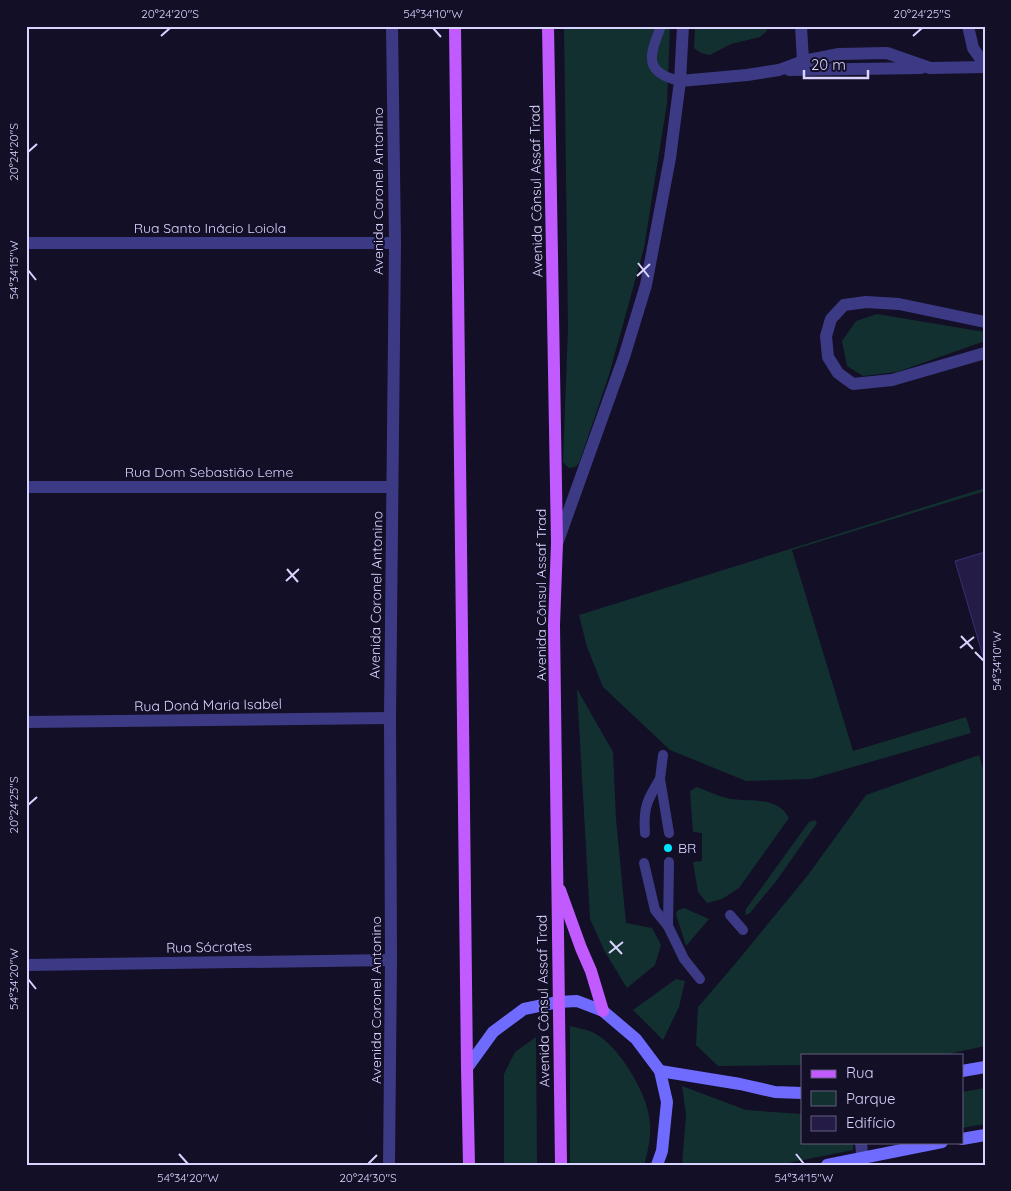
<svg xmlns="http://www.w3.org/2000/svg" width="1011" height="1191" font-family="Quicksand,sans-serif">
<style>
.green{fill:#12302f}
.building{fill:#241b47;stroke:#3b2d73}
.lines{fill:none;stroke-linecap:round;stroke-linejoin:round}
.service{stroke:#3d3a85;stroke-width:10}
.minor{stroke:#3d3a85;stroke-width:12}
.tertiary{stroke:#3d3a85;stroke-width:12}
.secondary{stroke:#6f6bff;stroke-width:12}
.primary{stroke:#c25bff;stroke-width:12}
.ticks{fill:none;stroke:#d9d4ff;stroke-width:2}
.poi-dot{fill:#00e5ff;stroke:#130f26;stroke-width:2}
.labels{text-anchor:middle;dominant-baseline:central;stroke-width:4;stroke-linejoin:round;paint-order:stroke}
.street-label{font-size:14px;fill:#d9d4ff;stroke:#130f26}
.poi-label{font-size:14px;fill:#d9d4ff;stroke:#130f26;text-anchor:start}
.neatline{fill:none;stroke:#d9d4ff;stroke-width:2}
.ticks-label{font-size:12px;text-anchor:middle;fill:#d9d4ff}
</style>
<rect width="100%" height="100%" fill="#130f26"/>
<g class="green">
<polygon points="564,26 670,26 667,103 644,248 609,375 579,463 575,467 569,468 563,462 568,328"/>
<polygon points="695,26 766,26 767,31 760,37 731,44 710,55 701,53 694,48"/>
<polygon points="877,314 985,332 985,341 897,372 863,376 847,366 842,341 856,321"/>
<polygon points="985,488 985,491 792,550 853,751 966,717 971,733 811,779 746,781 670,750 603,687 587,647 579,615"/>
<polygon points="577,689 613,752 616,819 626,923 652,928 661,945 655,965 627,988 605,952 590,919"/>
<polygon points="979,755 985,775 985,1046 944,1055 802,1055 802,1065 718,1066 696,1045 698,1007 735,964 808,875 866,795"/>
<path d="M697,787C708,791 720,797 731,799C752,802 778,796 789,818L739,888L722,899L707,903L698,892L693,862L702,861V833L693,832L690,791Z"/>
<polygon points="815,820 817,823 777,880 749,914 745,915 746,909 809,822"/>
<polygon points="684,908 709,919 686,946 676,914 678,910"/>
<polygon points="676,979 685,981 679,1007 663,1040 633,1010"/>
<path d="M570,1026C577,1028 585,1029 592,1032C617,1043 645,1090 649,1116C652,1133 649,1148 644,1165H570Z"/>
<polygon points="536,1037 537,1165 504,1165 504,1074 515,1052"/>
<polygon points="682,1086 746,1110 802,1114 802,1142 853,1142 853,1150 778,1165 682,1165 686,1114"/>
<polygon points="985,1088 985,1124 962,1128 962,1092"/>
</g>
<polygon class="building" points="985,552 985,663 955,561"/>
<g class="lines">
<g class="service">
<path d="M661,26C650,55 642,72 680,81"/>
<polyline points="663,755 660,779 669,833"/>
<path d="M645,833C643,808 647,800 660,779"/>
<polyline points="669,862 668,926 684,959 700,979"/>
<polyline points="644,863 655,910 668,926"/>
<polyline points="730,915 743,930"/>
</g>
<g class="minor">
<polyline points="801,26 803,61"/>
<polyline points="968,26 973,48 985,65"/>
<polyline points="789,70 921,68"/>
<polyline points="680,81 747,75 779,70 803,61 839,54 887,53 930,68 985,67"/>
<polyline points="26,243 395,243"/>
<polyline points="985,322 899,304 866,302 844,305 831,319 826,336 828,357 838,373 853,384 892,380 985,353"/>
<polyline points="26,487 392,487"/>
<polyline points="26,722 390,718"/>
<polyline points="26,965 391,960"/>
<polyline points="389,1165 391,960 390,718 395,243 392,26"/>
</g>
<g class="tertiary">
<polyline points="558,541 624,357 646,285 670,158 680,81 683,26"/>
<polyline points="861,1142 863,1165"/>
</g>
<g class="secondary">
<polyline points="467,1068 493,1032 524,1009 558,1002 577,1001 603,1011 636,1039 660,1071 667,1102 662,1151 657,1165"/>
<polyline points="660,1071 740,1084 775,1092 802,1093"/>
<polyline points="962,1071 985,1067"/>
<polyline points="962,1139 985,1135"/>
<polyline points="827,1165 942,1142"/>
</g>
<g class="primary">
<polyline points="455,26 467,1068 469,1165"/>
<polyline points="548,26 557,543 554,625 561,1165"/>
<polyline points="560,890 581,948 591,971 603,1011"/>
</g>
</g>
<path class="ticks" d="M433,28L441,37M161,36L170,28M913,36L922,28M28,152L37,144M638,263L649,277M28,270L36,280M637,276L650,264M287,569L298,582M286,581L299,569M961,636L973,649M960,648L974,637M975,652L984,661M28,805L37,797M610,941L622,954M609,953L623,942M28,979L36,989M179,1154L188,1164M796,1154L804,1164M368,1164L377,1155"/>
<circle class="poi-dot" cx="668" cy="848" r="5"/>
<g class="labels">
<g class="street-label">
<text transform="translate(378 191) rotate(-90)">Avenida Coronel Antonino</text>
<text transform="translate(536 191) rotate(-91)">Avenida Cônsul Assaf Trad</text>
<text x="210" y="228">Rua Santo Inácio Loiola</text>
<text x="209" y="472">Rua Dom Sebastião Leme</text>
<text transform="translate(376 595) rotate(-89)">Avenida Coronel Antonino</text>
<text transform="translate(541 595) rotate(-90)">Avenida Cônsul Assaf Trad</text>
<text transform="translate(208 705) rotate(-1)">Rua Doná Maria Isabel</text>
<text transform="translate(209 947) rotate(-1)">Rua Sócrates</text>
<text transform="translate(376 1000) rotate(-90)">Avenida Coronel Antonino</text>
<text transform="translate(543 1001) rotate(-91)">Avenida Cônsul Assaf Trad</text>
</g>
<g class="poi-label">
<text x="678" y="848">BR</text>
</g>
</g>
<rect width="1011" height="1191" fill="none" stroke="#130f26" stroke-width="55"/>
<rect x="801" y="1054" width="162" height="90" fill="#130f26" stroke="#625e7d"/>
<rect x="811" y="1070" width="25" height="8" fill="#c25bff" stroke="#625e7d"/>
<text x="846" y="1078" font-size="15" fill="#d9d4ff">Rua</text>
<rect x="811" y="1091" width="25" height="15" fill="#12302f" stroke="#625e7d"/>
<text x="846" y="1104" font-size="15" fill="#d9d4ff">Parque</text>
<rect x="811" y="1116" width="25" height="15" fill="#241b47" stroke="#625e7d"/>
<text x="846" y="1128" font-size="15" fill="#d9d4ff">Edifício</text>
<path d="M804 70v8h64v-8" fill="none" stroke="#d9d4ff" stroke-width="2.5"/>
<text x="811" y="70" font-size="15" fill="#d9d4ff" stroke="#130f26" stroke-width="4" paint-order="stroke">20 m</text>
<rect x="28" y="28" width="956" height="1136" class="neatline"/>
<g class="ticks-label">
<text x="170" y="18">20°24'20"S</text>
<text x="433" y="18">54°34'10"W</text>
<text x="922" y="18">20°24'25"S</text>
<text transform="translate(14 152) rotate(-90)" y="4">20°24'20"S</text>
<text transform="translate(14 270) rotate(-90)" y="4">54°34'15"W</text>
<text transform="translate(997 661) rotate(-90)" y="4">54°34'10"W</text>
<text transform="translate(14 805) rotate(-90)" y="4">20°24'25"S</text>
<text transform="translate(14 979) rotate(-90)" y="4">54°34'20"W</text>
<text x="188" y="1182">54°34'20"W</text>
<text x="368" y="1182">20°24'30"S</text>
<text x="804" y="1182">54°34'15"W</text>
</g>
</svg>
